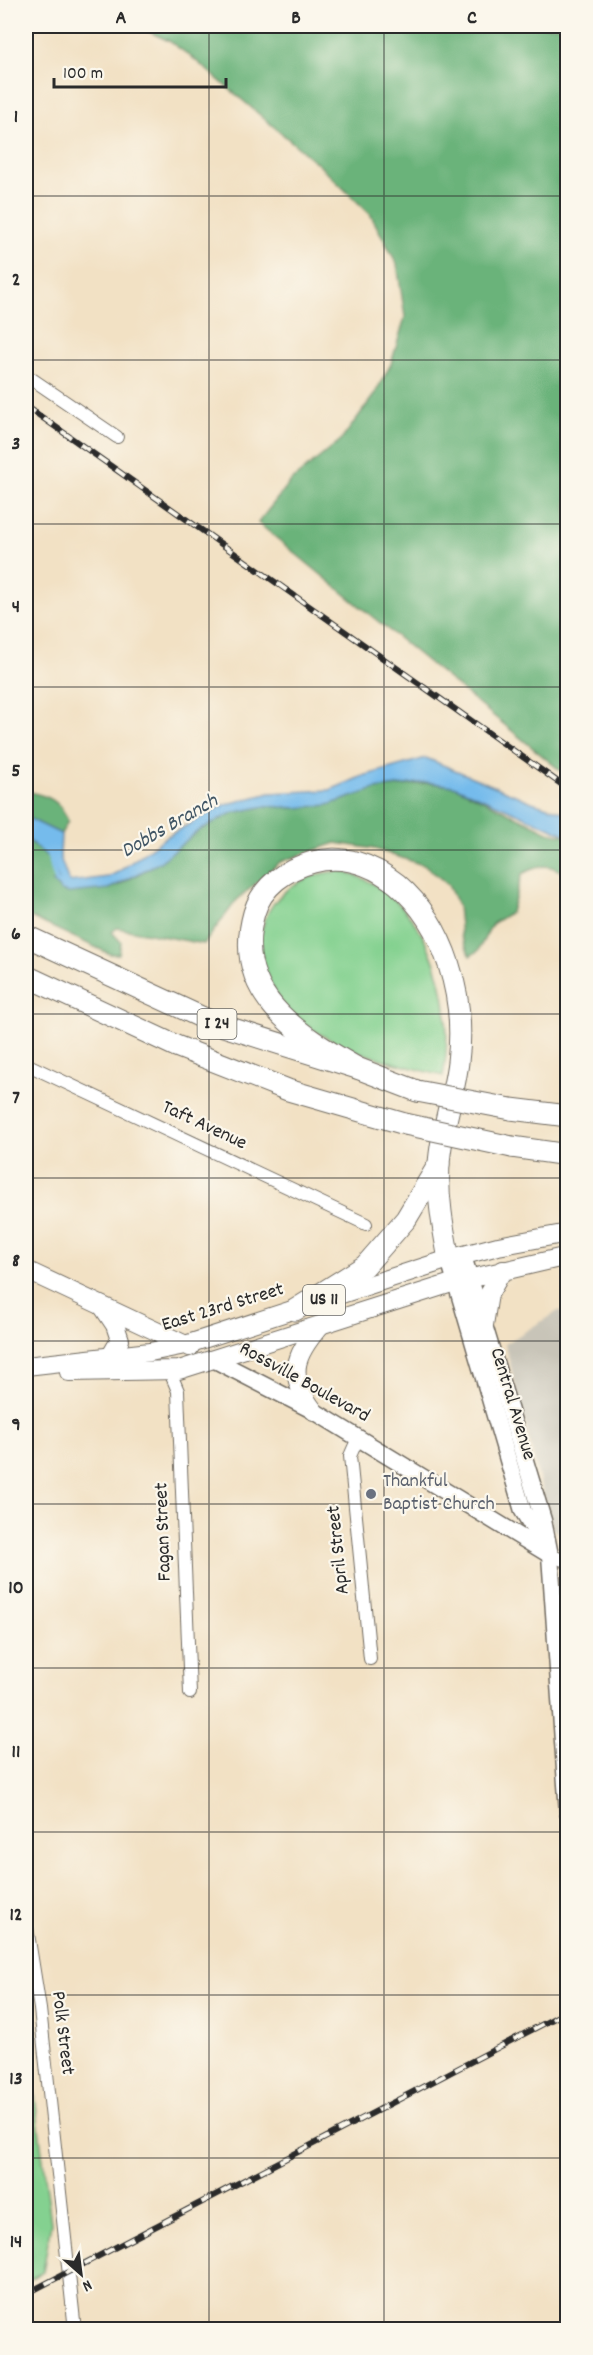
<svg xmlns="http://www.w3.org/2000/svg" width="593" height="2355" font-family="Dekko,sans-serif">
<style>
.industrial{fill:#c8c4b8}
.green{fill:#84d190;stroke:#587e5e;stroke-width:1.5}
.forest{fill:#6bb37a;stroke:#4b6f52;stroke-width:1.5}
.water{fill:#75bbec;stroke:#50738c;stroke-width:1.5}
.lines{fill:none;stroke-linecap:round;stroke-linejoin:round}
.stream{stroke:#75bbec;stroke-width:4}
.street-casing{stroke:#716b61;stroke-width:14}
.secondary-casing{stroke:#716b61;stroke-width:19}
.primary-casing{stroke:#716b61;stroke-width:20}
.highway-casing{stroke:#716b61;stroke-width:23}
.street{stroke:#fff;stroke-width:12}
.secondary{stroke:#fff;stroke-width:16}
.primary{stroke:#fff;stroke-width:18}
.highway{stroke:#fff;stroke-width:21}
.rail-casing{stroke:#2b2b2b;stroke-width:6}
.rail{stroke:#fbf7ec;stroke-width:4;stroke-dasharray:11;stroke-linecap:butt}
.highway-bridge-casing{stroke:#716b61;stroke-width:23;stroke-linecap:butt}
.highway-bridge{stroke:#fff;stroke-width:21}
.grid{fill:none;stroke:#2b2b2b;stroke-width:1.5;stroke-opacity:0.55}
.worship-dot{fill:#6b7280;stroke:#fbf7ec;stroke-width:2}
.labels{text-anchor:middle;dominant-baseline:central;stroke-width:4.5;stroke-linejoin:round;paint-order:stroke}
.shield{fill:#fbf7ec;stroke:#696865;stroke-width:1.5}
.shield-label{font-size:18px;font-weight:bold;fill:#2b2b2b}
.street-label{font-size:20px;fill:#2b2b2b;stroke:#fbf7ec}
.worship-label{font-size:20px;fill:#5b616d;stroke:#fbf7ec;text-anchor:start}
.water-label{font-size:21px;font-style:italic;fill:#415665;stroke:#fbf7ec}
.neatline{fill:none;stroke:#2b2b2b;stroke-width:2}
.grid-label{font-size:20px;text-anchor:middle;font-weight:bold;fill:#2b2b2b}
</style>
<rect width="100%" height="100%" fill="#fbf7ec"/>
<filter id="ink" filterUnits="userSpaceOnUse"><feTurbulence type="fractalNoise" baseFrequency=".0167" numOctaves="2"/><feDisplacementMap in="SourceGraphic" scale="12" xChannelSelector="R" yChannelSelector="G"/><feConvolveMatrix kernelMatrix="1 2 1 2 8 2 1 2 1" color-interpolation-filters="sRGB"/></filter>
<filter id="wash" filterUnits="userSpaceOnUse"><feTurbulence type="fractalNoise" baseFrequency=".008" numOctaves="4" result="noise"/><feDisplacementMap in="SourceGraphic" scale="24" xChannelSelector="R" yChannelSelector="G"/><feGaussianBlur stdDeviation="1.35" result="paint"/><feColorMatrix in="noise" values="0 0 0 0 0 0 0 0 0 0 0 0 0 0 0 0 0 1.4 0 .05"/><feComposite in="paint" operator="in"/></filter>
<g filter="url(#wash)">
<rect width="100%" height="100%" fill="#f2e1c4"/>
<polygon class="industrial" points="567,1310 567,1537 552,1529 505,1344 558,1311"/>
<g class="green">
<path d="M340,871C428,891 458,997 443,1076C390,1062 336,1051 292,1015C281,1005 274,990 268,977C244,920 282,875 340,871Z"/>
<polygon points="26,2027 51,2223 43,2272 26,2281"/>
</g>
<g class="forest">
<polygon points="137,26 567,26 567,776 258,523 291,481 342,439 374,395 391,364 405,317 397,264 370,214 319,165 194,59 169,41"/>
<path d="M428,783L454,786L548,832L567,836V875C550,863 540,864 522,874L511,912L492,924L478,951L470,956L461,936L458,906L448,885L426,866L375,849L336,843L280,862L236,901L204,944L117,928L112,932L121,942L119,954H110L26,915V838L50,859L59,882H54L61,891L109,889L119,885L160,862L198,831L232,813L266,806L296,808L328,805L375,789Z"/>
<path d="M26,791C47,796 60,799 68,821L61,834L26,817Z"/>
</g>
<polygon class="water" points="426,758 532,802 567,813 567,835 454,786 426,782 375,789 328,805 296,808 266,806 232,813 198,831 160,862 109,889 69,893 61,891 53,882 59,882 50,859 26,838 26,817 61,834 60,857 69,882 108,877 118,872 166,837 224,805 270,793 330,790 363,776"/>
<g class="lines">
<polyline class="stream" points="48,854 57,883 62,884"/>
</g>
</g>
<g filter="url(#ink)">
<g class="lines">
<g class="street-casing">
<g id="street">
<polyline points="26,375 117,437"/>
<polyline points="26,1064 366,1224"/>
<polyline points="170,1372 178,1391 190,1693"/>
<polyline points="358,1438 350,1456 370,1659"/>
<polyline points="550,1555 568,1562"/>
<polyline points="26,1921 40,2009 75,2330"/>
</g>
</g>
<g class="secondary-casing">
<g id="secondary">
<polyline points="463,1256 543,1520 550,1555 568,1813"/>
<polyline points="449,1259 523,1511 545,1547"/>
<polyline points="215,1360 314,1411 550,1555"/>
</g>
</g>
<g class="primary-casing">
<g id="primary">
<polyline points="26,1270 190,1347"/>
<polyline points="103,1307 115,1325 120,1340 110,1357"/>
<polyline points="484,1325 489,1294 503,1270"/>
<polyline points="26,1366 150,1352 185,1345 449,1259 498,1246 568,1233"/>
<polyline points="69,1372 179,1370 455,1282 568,1256"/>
<path d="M314,1411C287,1376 293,1357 320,1326"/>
</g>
</g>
<g class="highway-casing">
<g id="highway">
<polyline points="26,936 214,1023 357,1068 417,1091"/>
<polyline points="26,976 176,1046 288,1090 405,1124"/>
<path d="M357,1068C298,1034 231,994 254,913C262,886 286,869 313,862C343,854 372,864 397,884C446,926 466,998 458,1062C454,1096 441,1130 439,1164C437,1196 443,1228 449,1259"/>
<polyline points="511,1109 568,1116"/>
<polyline points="512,1147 568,1155"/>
<polyline points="295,1310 365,1266 406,1219 439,1164"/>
</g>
</g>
<use href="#street" class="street"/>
<use href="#secondary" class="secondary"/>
<use href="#primary" class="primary"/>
<use href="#highway" class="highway"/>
<g class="rail-casing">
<g id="rail">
<polyline points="26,406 568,789"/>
<polyline points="26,2294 568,2011"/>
</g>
</g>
<use href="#rail" class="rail"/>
<g class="highway-bridge-casing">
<g id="highway-bridge">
<polyline points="417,1091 511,1109"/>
<polyline points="405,1124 512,1147"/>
</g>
</g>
<use href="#highway-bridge" class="highway-bridge"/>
</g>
</g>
<path class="grid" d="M209,26V2330M384,26V2330M26,196H568M26,360H568M26,524H568M26,687H568M26,850H568M26,1014H568M26,1178H568M26,1341H568M26,1504H568M26,1668H568M26,1832H568M26,1995H568M26,2158H568"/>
<circle class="worship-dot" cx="371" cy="1494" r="6"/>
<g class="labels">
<g class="shield">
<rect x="197.5" y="1009" width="39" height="30" rx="4.5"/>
<rect x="303" y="1285" width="42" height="30" rx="4.5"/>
</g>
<g class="shield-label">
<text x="217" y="1024">I 24</text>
<text x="324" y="1300">US 11</text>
</g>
<g class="street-label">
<text transform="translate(204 1126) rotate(25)">Taft Avenue</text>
<text transform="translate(223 1308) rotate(-17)">East 23rd Street</text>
<text transform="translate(304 1383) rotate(29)">Rossville Boulevard</text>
<text transform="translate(512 1404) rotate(73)">Central Avenue</text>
<text transform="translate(164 1532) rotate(-92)">Fagan Street</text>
<text transform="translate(339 1550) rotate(-96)">April Street</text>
<text transform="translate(62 2033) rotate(83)">Polk Street</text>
</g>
<g class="worship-label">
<text x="383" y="1482">Thankful<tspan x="383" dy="23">Baptist Church</tspan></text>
</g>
<g class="water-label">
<text transform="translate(170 827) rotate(-30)">Dobbs Branch</text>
</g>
</g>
<rect width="593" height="2355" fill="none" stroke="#fbf7ec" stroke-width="66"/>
<g transform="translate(81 2274) rotate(152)" stroke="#fbf7ec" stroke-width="4.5" paint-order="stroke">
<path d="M0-4.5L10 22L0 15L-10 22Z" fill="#2b2b2b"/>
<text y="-9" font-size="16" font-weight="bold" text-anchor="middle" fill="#2b2b2b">N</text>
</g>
<path d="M54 78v9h172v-9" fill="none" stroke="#2b2b2b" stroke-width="3"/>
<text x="63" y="78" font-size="18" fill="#2b2b2b" stroke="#fbf7ec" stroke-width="4.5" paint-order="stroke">100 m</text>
<rect x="33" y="33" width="527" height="2289" class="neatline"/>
<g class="grid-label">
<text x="121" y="23">A</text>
<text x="296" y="23">B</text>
<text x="472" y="23">C</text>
<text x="16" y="122">1</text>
<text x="16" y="285">2</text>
<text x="16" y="449">3</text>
<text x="16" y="612">4</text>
<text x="16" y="776">5</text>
<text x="16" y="939">6</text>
<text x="16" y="1103">7</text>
<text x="16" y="1266">8</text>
<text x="16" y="1430">9</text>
<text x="16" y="1593">10</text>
<text x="16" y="1757">11</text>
<text x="16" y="1920">12</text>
<text x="16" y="2084">13</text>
<text x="16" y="2247">14</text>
</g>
</svg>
